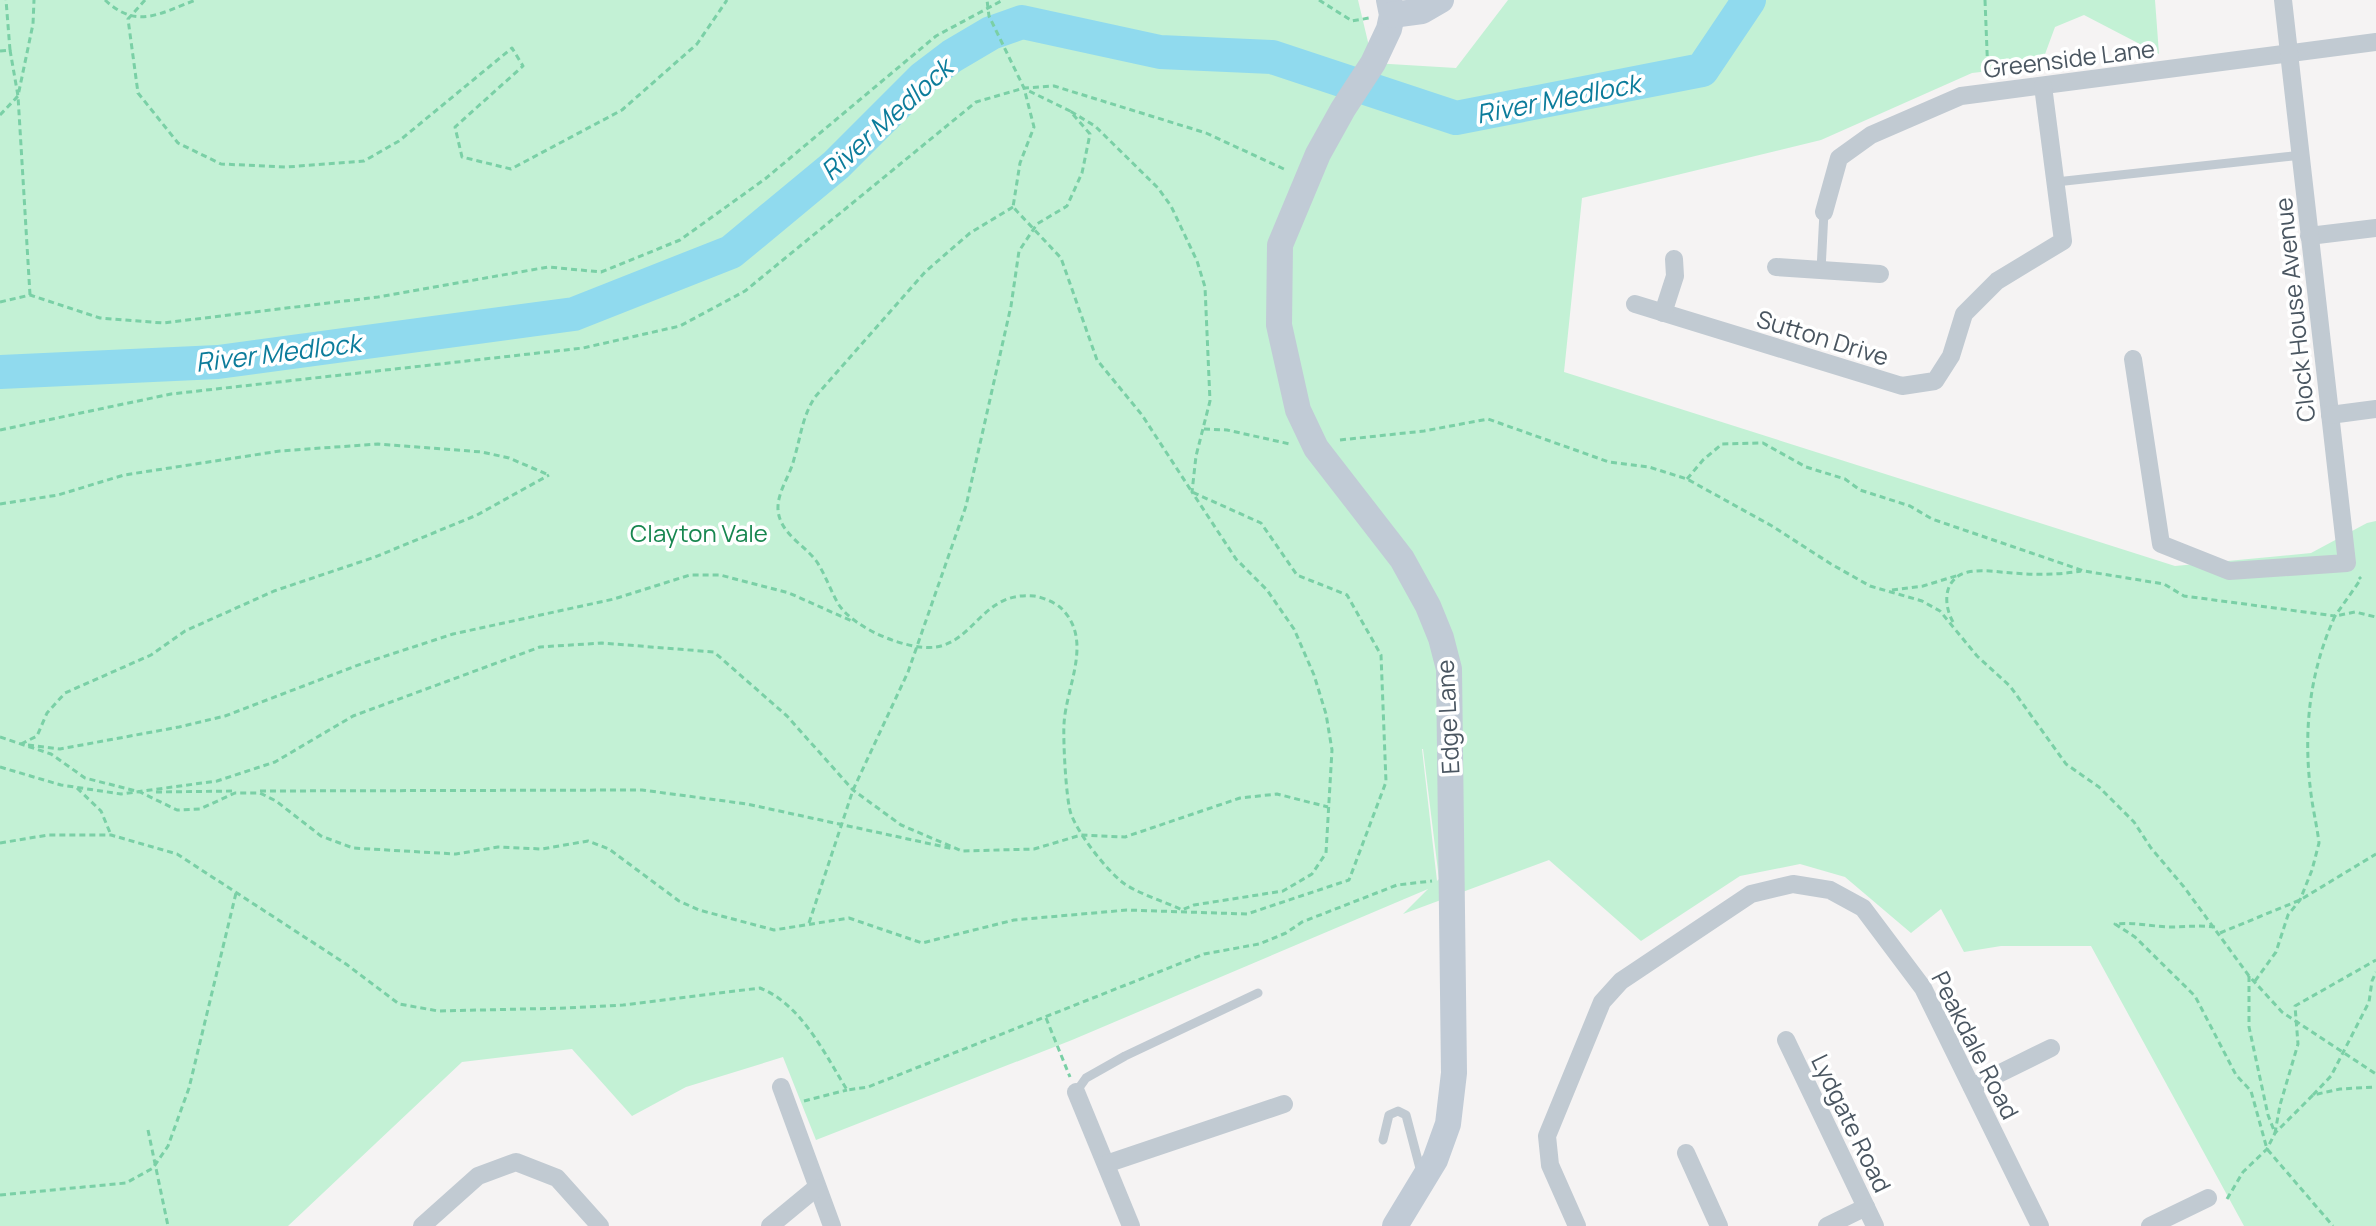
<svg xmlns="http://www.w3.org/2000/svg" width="2376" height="1226" font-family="Manrope,sans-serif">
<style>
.green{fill:#c3f1d5;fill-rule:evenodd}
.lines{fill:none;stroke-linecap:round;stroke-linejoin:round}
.river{stroke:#90daee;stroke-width:34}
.path{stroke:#7ad0a6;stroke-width:3;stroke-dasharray:6 4;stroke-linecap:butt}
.lane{stroke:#c1cad2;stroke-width:9}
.street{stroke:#c1cad2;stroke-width:18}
.secondary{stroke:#c1cbd6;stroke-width:26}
.labels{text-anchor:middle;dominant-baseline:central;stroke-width:7;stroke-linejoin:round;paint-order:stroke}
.street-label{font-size:24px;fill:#4a5661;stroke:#fff}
.park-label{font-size:24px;fill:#17864f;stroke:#fff}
.water-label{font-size:26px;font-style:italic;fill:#0c7c9b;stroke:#fff}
</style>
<rect width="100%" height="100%" fill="#f5f3f3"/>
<path class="green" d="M0,0H1358L1373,63L1456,68L1508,0H2155L2159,54L2084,15L2055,27L2041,65L1972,73L1821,140L1582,198L1564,372L2175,566L2311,553L2367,523L2376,521V1226H2244L2091,946H2001L1964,952L1941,909L1911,933L1845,877L1800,864L1740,876L1641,941L1549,860L1403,914L1428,889L1072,1040L816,1140L783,1057L686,1087L632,1116L572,1049L462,1062L288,1226H0ZM1423,749L1439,879L1437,881L1422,749Z"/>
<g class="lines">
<polyline class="river" points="0,372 218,362 574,314 731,252 836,165 923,78 952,56 991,33 1022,22 1160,52 1272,57 1456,118 1702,70 1749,0"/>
<g class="path">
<path d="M105,0C137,30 160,13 196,0"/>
<polyline points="145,0 128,19 138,93 178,143 221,164 287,167 364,161 399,141 512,48 523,66 455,127 462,157 511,169 622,110 697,44 727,0"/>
<polyline points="1319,0 1352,21 1369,18"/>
<polyline points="1985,0 1988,76"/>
<polyline points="10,50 18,96 30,295"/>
<polyline points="0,51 10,50 6,0"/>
<polyline points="0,115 18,96 33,24 34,0"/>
<path d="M1013,207L970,233L925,272L815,397C802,417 801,436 794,459C790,476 777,492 778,510C780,534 805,545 817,562C826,576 831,592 839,605C855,629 908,651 936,647C975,641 983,591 1034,596C1042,597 1056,603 1061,608C1094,640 1066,686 1064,724C1063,741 1066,800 1071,814C1079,835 1105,868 1122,882C1138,894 1164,901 1182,910L1194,905L1283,891L1312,874L1326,853L1332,750L1326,714L1314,675L1294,629L1267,590L1236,559L1192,492L1196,456L1210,401L1205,287L1197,261L1171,206L1158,188L1095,126L1070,111"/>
<polyline points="0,302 30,295 100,318 163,323 378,297 548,267 601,272 680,240 765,179 936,36 1003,0"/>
<polyline points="1204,429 1227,430 1290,444"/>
<polyline points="0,430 171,394 583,348 680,326 745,291 976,102 1024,88 1054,86 1206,133 1286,170"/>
<polyline points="1340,440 1424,431 1488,419 1609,462 1649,467 1687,479 1772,526 1831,564 1870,586 1922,601 1940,611 1977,656 2010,686 2066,764 2099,787 2134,822 2151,848 2184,887 2249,976 2282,1012 2376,1074"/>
<polyline points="1687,479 1703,460 1722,444 1763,443 1806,467 1845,479 1860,490 1910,506 1932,519 2084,571 2164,584 2184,596 2335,616 2361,579 2359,577"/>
<polyline points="0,504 58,495 124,475 280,451 378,444 482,452 509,458 549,475"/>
<polyline points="1892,590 1923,586 1959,575"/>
<path d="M1953,622C1943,604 1943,578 1968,572C1983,569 1998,572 2012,573C2035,575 2058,575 2081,571"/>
<polyline points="0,737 51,754 85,778 140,792 177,810 200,809 235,793 260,793 276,801 321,836 353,848 456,854 498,847 542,849 588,841 609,849 679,901 699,910 774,930 849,918 922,943 1014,920 1127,910 1247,914 1349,880 1386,782 1381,655 1347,595 1297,575 1261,523 1192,492 1142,415 1097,360 1061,258 1013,207 1020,163 1034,127 1024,88 989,16 987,0"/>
<polyline points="21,744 37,736 47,713 65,693 151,655 185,631 274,591 375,557 477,515 549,475"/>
<polyline points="28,745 60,749 179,727 225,716 361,664 453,634 614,599 690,575 720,575 789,593 854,622"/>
<polyline points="0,767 61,785 121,794 217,781 275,762 353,716 540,647 602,643 714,652 787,716 853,790 901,825 962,851 1034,849 1081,835 1125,837 1240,798 1277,794 1328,807"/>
<polyline points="77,788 101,811 111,835"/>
<polyline points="260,791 642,790 747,804 954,849"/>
<polyline points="156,792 236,791"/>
<path d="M0,843L48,835H111L177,854L346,964L399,1004L438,1011L567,1008L623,1005L760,988C801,1004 825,1054 847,1090L868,1087L1204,954L1259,944L1286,933L1302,922L1397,885L1432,881"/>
<polyline points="809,923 853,790 908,672 966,506 1011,306 1019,251 1037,224 1067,206 1082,173 1090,134 1070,111 1027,90"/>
<path d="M2215,927C2199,925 2184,927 2168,927C2150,926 2133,922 2115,924L2135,937L2195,996L2236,1075L2251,1091L2267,1149L2333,1226"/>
<polyline points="2220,933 2300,900 2376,854"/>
<polyline points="2249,976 2249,1027 2268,1115 2275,1133 2280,1105 2298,1044 2295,1006 2376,960"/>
<path d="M2255,981L2276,952L2288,915L2300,900L2312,870L2319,843C2317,826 2313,810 2311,794C2303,732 2309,673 2335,616L2355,612L2376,617"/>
<polyline points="1046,1018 1070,1077"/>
<polyline points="2313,1095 2331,1076 2369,1002 2372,981 2376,972"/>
<polyline points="804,1101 847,1090"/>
<polyline points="148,1130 168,1226"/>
<polyline points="0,1195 126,1183 153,1168 168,1146 189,1088 236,893"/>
<polyline points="2227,1199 2243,1172 2267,1149 2275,1133 2313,1095 2340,1089 2376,1087"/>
</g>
<g class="lane">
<polyline points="2056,182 2302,155"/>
<polyline points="1821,270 1824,212"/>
<polyline points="1076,1092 1086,1078 1125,1056 1258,993"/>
<polyline points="1383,1140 1389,1115 1398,1111 1406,1115 1421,1172"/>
</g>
<g class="street">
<polyline points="1824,212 1839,158 1871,135 1961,96 2376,42"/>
<polyline points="2309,236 2376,228"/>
<polyline points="1776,267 1880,274"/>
<polyline points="1635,304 1902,386 1935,381 1951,356 1964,314 1997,281 2063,241 2043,86"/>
<polyline points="1663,313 1675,276 1674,259"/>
<polyline points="2133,359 2161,544 2229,571 2347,563 2283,0"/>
<polyline points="2330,415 2376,409"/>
<polyline points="1786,1040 1875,1226"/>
<polyline points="781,1087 832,1226"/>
<polyline points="1972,1087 2051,1048"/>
<polyline points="1076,1092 1131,1226"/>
<polyline points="1686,1153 1719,1226"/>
<polyline points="1106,1164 1284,1104"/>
<polyline points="422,1226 478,1176 516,1162 557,1178 600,1226"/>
<polyline points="770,1226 816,1188"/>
<polyline points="1577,1226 1550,1165 1547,1136 1602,1002 1621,981 1751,894 1793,884 1830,890 1863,908 1923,988 2040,1226"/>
<polyline points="1827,1226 1866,1207"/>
<polyline points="2150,1226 2208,1198"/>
</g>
<g class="secondary">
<polyline points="1389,0 1392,15 1389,29 1373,63 1343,109 1318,154 1280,245 1279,325 1298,410 1316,448 1402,559 1428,606 1441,638 1449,669 1454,1073 1448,1124 1435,1160 1395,1226"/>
<polyline points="1392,15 1422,11 1441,0"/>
</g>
</g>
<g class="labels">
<g class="street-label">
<text transform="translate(2069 58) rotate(-7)">Greenside Lane</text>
<text transform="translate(2294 310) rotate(-96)">Clock House Avenue</text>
<text transform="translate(1823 337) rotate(17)">Sutton Drive</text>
<text transform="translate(1447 717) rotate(-93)">Edge Lane</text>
<text transform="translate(1976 1045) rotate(63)">Peakdale Road</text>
<text transform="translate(1852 1123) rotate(64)">Lydgate Road</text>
</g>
<g class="park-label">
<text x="699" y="532">Clayton Vale</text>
</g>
<g class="water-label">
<text transform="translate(1558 98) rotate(-11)">River Medlock</text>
<text transform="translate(886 119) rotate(-42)">River Medlock</text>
<text transform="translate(278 352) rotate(-7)">River Medlock</text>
</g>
</g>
</svg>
